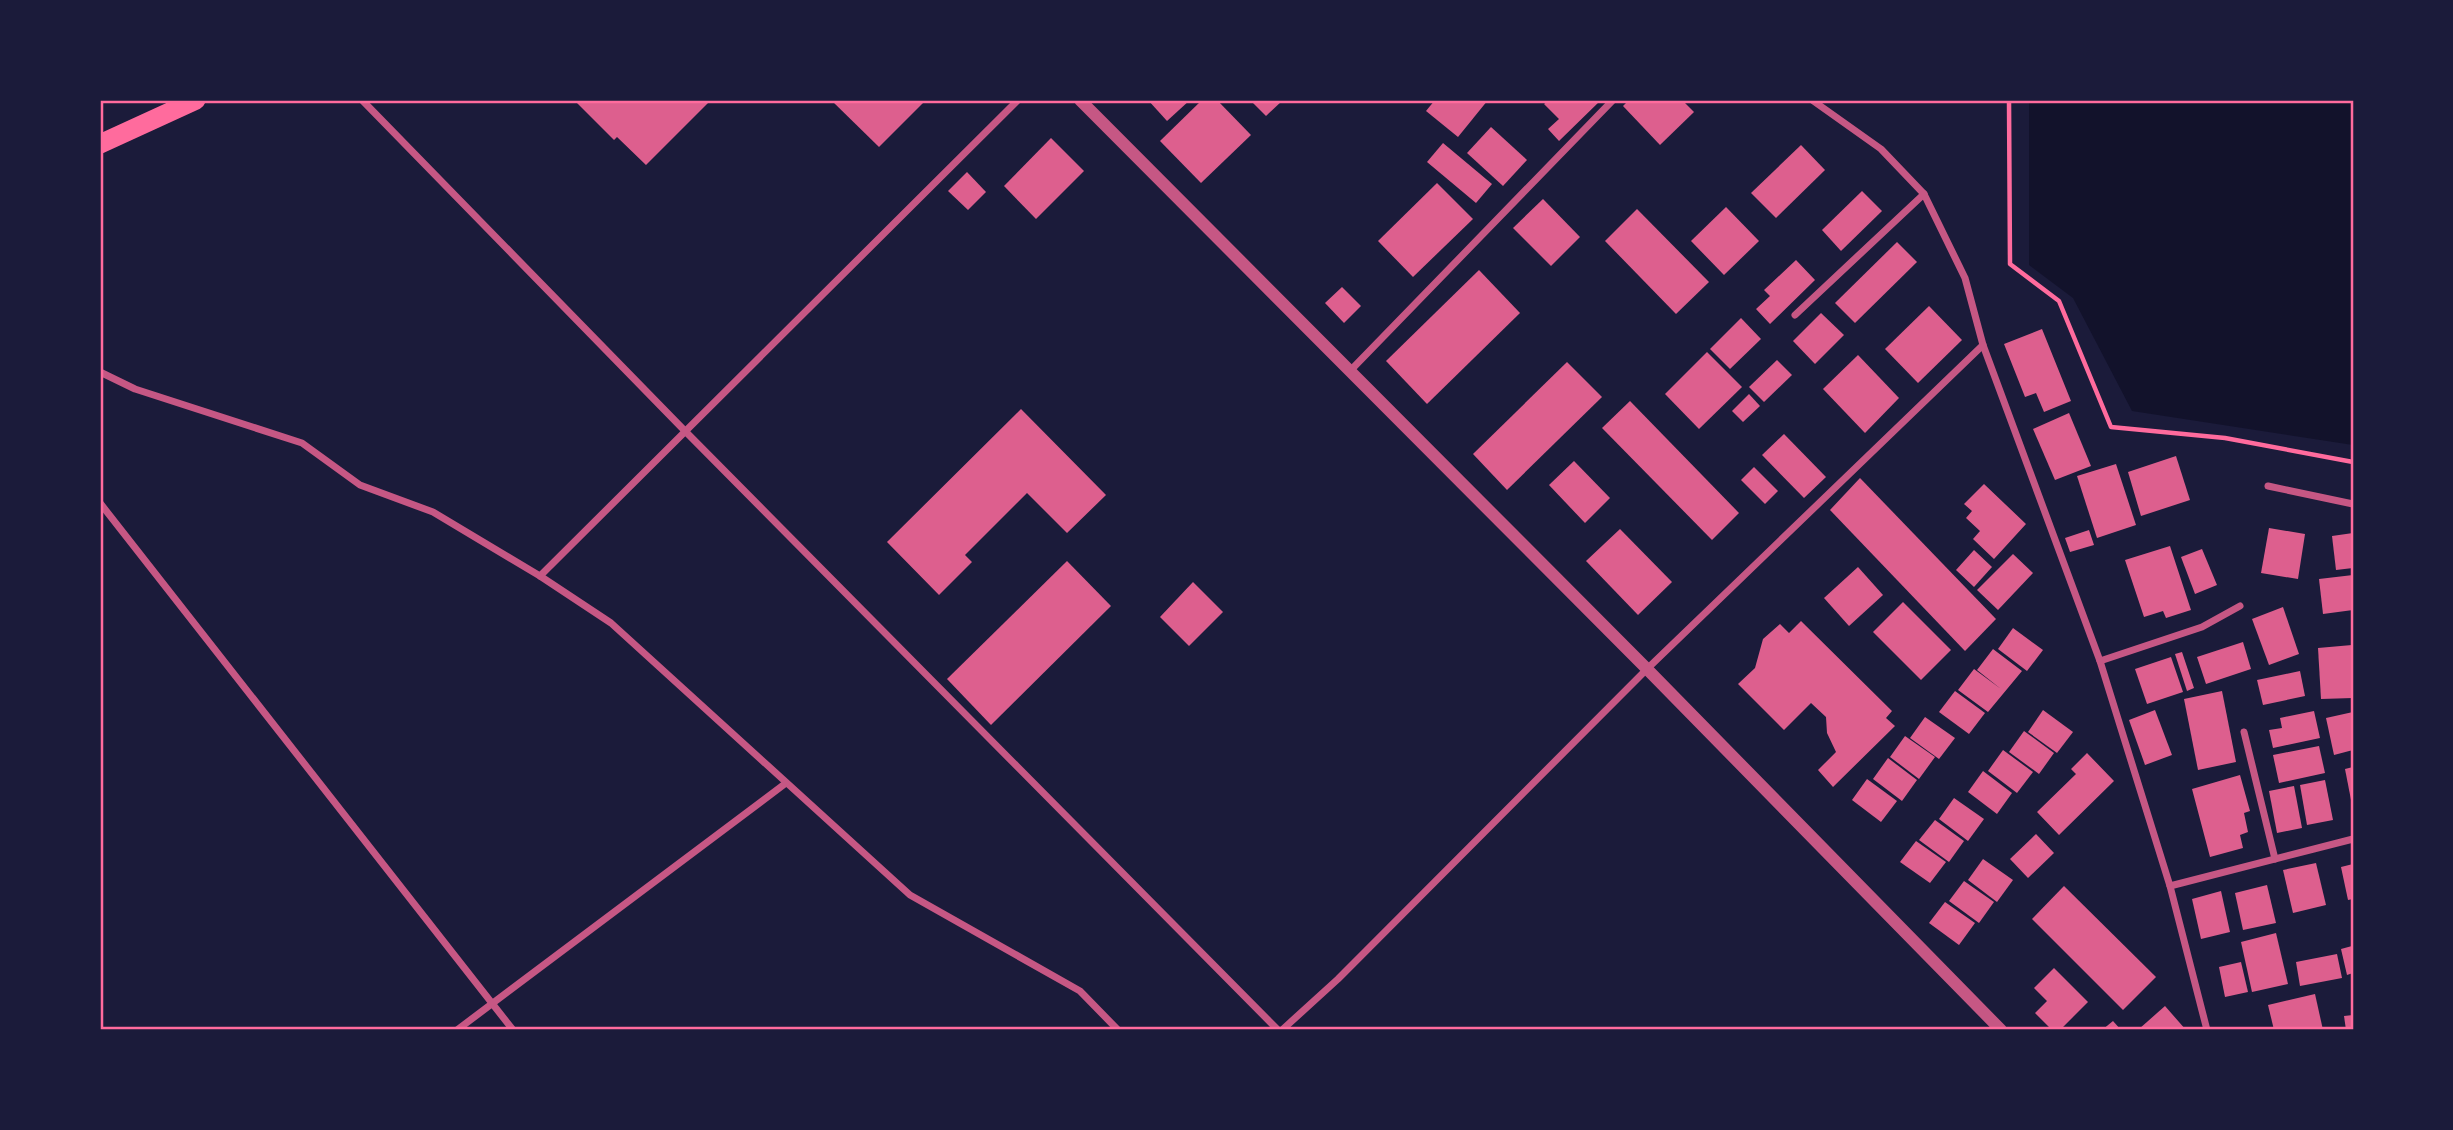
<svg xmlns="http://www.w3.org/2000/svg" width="2453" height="1130" font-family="'Source Sans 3',sans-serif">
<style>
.water{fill:#12122b}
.building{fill:#dd5f8e}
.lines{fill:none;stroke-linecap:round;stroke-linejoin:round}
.path{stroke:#ff6b9d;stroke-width:4.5}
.minor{stroke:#c65784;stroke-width:7}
.tertiary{stroke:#c65784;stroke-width:12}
.trunk{stroke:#ff6b9d;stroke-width:19}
.neatline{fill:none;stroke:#ff6b9d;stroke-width:2.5}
</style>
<rect width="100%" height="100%" fill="#1b1b3a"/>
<polygon class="water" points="2029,100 2353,100 2353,445 2132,411 2073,298 2029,265"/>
<g class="building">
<polygon points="574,100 711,100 646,165 617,137 614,140"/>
<polygon points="831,100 926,100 879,147"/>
<polygon points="1148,100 1190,100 1167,121"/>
<polygon points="1202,100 1217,100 1251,135 1201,183 1160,141"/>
<polygon points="1250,100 1283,100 1266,116"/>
<polygon points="1435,100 1488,100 1458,137 1426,111"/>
<polygon points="1549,100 1601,100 1559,141 1548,129 1559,119 1544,104"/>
<polygon points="1629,100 1682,100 1694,112 1660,145 1623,106"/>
<polygon points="1491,127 1527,160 1503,186 1467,153"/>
<polygon points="1051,138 1084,171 1036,219 1004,186"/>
<polygon points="1443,143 1492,184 1476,203 1427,162"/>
<polygon points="1801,145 1825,170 1776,218 1751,193"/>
<polygon points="967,172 986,192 968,210 948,191"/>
<polygon points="1437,183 1473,219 1413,277 1378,241"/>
<polygon points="1862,191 1882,211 1841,251 1822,230"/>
<polygon points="1543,199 1580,237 1551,266 1513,228"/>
<polygon points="1726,207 1759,241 1724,275 1691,241"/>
<polygon points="1637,209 1709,282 1676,314 1605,241"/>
<polygon points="1897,242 1917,262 1855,323 1835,303"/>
<polygon points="1796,260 1815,280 1770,324 1756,309 1770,296 1764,290"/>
<polygon points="1479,270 1520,313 1427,404 1386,361"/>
<polygon points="1342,287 1361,306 1344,323 1325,303"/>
<polygon points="1929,306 1962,340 1918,383 1885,349"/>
<polygon points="1821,313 1844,335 1815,364 1793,341"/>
<polygon points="1741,318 1761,339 1730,369 1710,349"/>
<polygon points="2042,329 2071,401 2044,412 2036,393 2025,397 2004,344"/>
<polygon points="1707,352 1742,387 1699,429 1665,394"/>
<polygon points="1858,355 1899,398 1865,433 1823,389"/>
<polygon points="1777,360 1792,375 1764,402 1749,387"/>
<polygon points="1567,362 1602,397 1507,490 1473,454"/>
<polygon points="1749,394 1760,406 1743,422 1732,411"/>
<polygon points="1630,401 1739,513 1712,540 1602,428"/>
<polygon points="1021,409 1106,495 1067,533 1027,493 965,555 972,562 939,595 887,542"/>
<polygon points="2069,413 2091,466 2055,480 2033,429"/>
<polygon points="1784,434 1826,477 1804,498 1762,455"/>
<polygon points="2176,456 2190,500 2141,516 2128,472"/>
<polygon points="1574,461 1610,498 1585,523 1549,485"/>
<polygon points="2116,464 2136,525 2097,538 2077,476"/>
<polygon points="1754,467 1778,491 1765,504 1741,480"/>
<polygon points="1860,478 1996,619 1965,651 1830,510"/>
<polygon points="1984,484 2026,524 1994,559 1973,539 1980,531 1966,518 1972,511 1964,504"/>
<polygon points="2269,528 2305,534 2298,579 2261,573"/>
<polygon points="1620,529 1672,582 1638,615 1586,561"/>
<polygon points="2089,530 2094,545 2070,552 2065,538"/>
<polygon points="2353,533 2353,568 2336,570 2332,536"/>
<polygon points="2170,546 2191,610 2166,618 2163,611 2144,617 2125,560"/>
<polygon points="2202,549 2217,585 2195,594 2181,557"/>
<polygon points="1974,550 1992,567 1974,587 1956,570"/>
<polygon points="2013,554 2033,573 1998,610 1977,590"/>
<polygon points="1067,561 1111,606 991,725 947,679"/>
<polygon points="1858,567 1883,595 1849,626 1824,598"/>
<polygon points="2353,575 2353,610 2323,614 2319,579"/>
<polygon points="1193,582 1223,612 1189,646 1160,617"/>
<polygon points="1903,602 1951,650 1921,680 1873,632"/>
<polygon points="2283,607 2299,654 2269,665 2252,619"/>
<polygon points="1801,621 1892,711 1886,718 1895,726 1833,787 1818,770 1836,752 1827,733 1826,717 1811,703 1784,730 1738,684 1755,668 1763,639 1780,624 1789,633"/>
<polygon points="2013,628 2043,650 2027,671 1998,649"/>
<polygon points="2243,642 2251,669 2206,684 2197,657"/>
<polygon points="2352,645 2353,698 2321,699 2318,648"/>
<polygon points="1993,649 2022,671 1988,712 1958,690 1974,669 2001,689 1977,670"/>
<polygon points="2182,652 2194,688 2187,691 2175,654"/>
<polygon points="2171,657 2183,692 2147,704 2135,669"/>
<polygon points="2300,671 2305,696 2263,705 2257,680"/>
<polygon points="1955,691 1985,713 1969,734 1939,712"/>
<polygon points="2222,691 2236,762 2198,770 2184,699"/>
<polygon points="2043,710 2073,732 2057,753 2028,732"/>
<polygon points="2155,710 2172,755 2145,765 2129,720"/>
<polygon points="2314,711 2320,738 2273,748 2269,730 2282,728 2280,718"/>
<polygon points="2353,712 2353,750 2334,755 2326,718"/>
<polygon points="1925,717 1955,738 1939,759 1910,738"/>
<polygon points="2024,731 2054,753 2039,774 2009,752"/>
<polygon points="1905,736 1935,757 1919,779 1890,757"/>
<polygon points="2319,746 2325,773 2279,783 2273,755"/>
<polygon points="2003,750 2033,772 2017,793 1988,771"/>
<polygon points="2087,753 2114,781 2059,835 2037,812 2076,774 2071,769"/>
<polygon points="1888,758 1917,780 1902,801 1873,779"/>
<polygon points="2353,767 2353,805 2352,805 2345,769"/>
<polygon points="1983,771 2012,793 1997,814 1968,792"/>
<polygon points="2240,775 2250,811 2244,813 2248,832 2240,835 2243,848 2210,857 2192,789"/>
<polygon points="1867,779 1897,801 1881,822 1852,800"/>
<polygon points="2325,780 2333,820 2307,825 2300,785"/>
<polygon points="2294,786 2302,828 2277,833 2269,791"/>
<polygon points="1954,798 1984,819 1968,841 1939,819"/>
<polygon points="1935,820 1964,841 1949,862 1919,840"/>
<polygon points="2036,834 2054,853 2028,878 2010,859"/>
<polygon points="1916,841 1946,862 1930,883 1900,862"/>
<polygon points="1983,859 2013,880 1997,902 1968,880"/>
<polygon points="2316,863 2326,905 2293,913 2283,870"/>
<polygon points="2353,864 2353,899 2348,900 2341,867"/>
<polygon points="1964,881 1994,902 1979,923 1949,901"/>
<polygon points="2267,885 2276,923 2243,930 2235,893"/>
<polygon points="2064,886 2156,977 2123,1010 2032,919"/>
<polygon points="2221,891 2230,932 2201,939 2192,899"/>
<polygon points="1945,902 1975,923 1959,945 1929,923"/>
<polygon points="2276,933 2288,984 2252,992 2241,942"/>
<polygon points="2352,946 2353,973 2347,975 2341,949"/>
<polygon points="2337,954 2342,978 2300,986 2296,962"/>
<polygon points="2241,962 2248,992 2225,997 2219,967"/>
<polygon points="2054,968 2088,1002 2060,1030 2052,1030 2035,1013 2047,1001 2034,988"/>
<polygon points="2315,994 2323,1030 2274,1030 2268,1005"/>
<polygon points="2165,1006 2186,1030 2140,1030 2139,1029"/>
<polygon points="2353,1015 2353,1030 2346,1030 2344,1016"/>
<polygon points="2113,1021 2121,1030 2102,1030"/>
</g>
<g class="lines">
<polyline class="path" points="2009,100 2010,264 2059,301 2111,427 2225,438 2353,462"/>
<g class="minor">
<polyline points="362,100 685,431 1278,1030"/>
<polyline points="1812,100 1881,149 1924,194 1965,278 1983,345 2100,661 2170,886 2207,1030"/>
<polyline points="1795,315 1924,194"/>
<polyline points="1350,371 1613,100"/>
<polyline points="100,372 135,389 302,443 360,485 433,512 540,576 611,623 910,895 1080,991 1118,1030"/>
<polyline points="2268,486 2353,504"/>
<polyline points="100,503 513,1030"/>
<polyline points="540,576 1018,100"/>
<polyline points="2100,661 2202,627 2240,606"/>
<polyline points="2244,732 2275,859"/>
<polyline points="2170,886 2353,839"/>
<polyline points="457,1030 786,783"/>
<polyline points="1282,1030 1338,979 1647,669 1983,345"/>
</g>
<polyline class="tertiary" points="1080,100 1647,669 2001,1030"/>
<polyline class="trunk" points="100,144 196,100"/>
</g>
<rect width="2453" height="1130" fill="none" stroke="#1b1b3a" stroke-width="203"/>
<rect x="102" y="102" width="2250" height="926" class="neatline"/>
</svg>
